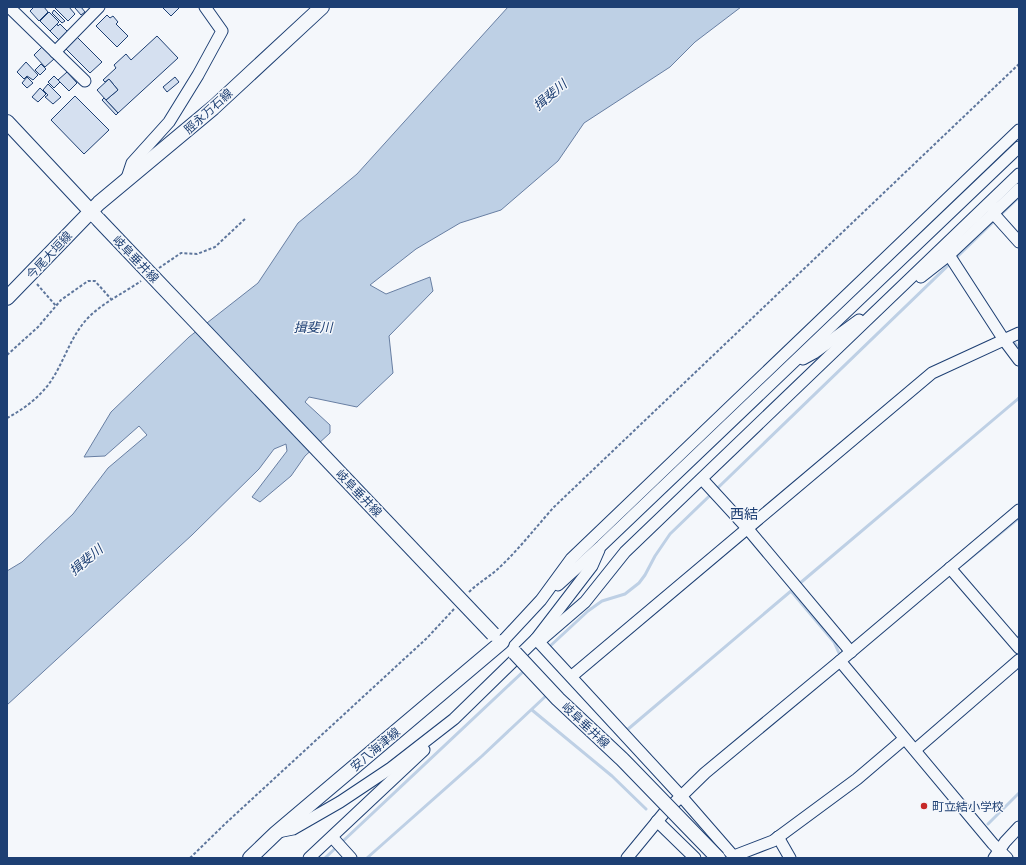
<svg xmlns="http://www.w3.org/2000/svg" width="1026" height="865" font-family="'IBM Plex Sans','Noto Sans JP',sans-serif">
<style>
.water{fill:#bed0e5;stroke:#687fa3}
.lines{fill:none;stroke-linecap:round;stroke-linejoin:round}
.stream{stroke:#bed0e5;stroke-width:3}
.building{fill:#d5e0f0;stroke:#1d3f73}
.minor-casing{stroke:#1d3f73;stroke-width:13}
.major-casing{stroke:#1d3f73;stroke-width:16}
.path{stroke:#5e769c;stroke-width:2;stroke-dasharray:3 2;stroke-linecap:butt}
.minor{stroke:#f4f7fb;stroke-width:11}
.major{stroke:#f4f7fb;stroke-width:14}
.major-bridge-casing{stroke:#1d3f73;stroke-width:16;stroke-linecap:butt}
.major-bridge{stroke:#f4f7fb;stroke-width:14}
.poi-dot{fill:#c62828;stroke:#f4f7fb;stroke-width:1.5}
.labels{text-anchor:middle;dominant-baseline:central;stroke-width:3;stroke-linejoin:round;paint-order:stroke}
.street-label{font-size:12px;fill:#1d3f73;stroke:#f4f7fb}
.poi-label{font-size:12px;fill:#1d3f73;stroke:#f4f7fb;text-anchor:start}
.water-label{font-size:13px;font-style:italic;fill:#1d3f73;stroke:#f4f7fb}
.quarter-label{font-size:14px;fill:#1d3f73;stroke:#f4f7fb}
</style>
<rect width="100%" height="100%" fill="#f4f7fb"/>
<polygon class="water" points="508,7 741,7 695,42 670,67 584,123 558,161 501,210 460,223 416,249 370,285 386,294 430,277 433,291 389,336 393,373 357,407 309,397 305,402 330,425 330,433 305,456 291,476 260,502 252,497 287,451 286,444 274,449 259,469 192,535 7,705 7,571 22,562 73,514 108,468 147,435 139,426 105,456 84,457 111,412 189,337 258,283 298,223 357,174"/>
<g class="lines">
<g class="stream">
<polyline points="1015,343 1019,349"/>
<polyline points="963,564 1019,518"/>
<polyline points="799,584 1019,398"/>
<polyline points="548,648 588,611 602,601 625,594 639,583 645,575 655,556 670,534 1019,197"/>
<polyline points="532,710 612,776 646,809"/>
<polyline points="625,728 627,730 791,591 834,642 839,653"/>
<polyline points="988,824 1019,793"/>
<polyline points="325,858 526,669"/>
<polyline points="367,858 482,756 549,693"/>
</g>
</g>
<g class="building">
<polygon points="34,7 44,7 48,12 39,21 30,11"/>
<polygon points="57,7 69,7 75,14 68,21 55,8"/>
<polygon points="77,7 81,7 85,12 81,15 75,8"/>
<polygon points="162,7 180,7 171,16"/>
<polygon points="54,10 65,21 62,23 52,13"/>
<polygon points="49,12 59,22 50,31 40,21"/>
<polygon points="107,15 110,18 113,16 118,22 116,24 128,36 117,47 96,26"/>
<polygon points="57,24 58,26 60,24 68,32 59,40 50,31"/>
<polygon points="76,36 102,62 90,73 64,47"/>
<polygon points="157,36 178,58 118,113 106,100 118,90 109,79 105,82 103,80 116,68 114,65 126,54 131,60"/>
<polygon points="42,47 54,59 45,67 34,55"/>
<polygon points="26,62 38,75 33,80 27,76 24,79 17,72"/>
<polygon points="41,64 46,69 40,75 35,70"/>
<polygon points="67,72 77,83 69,91 58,80"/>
<polygon points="54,76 60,82 54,88 48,82"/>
<polygon points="27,77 33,83 27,88 22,83"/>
<polygon points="175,77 179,82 167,92 163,87"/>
<polygon points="109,79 118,90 106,100 97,90"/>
<polygon points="48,84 61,97 53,104 45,97 48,95 43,90"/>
<polygon points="40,88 46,94 38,102 32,97"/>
<polygon points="75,96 109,130 84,154 51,120"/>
<polygon points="104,98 118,113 116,115 102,100"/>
</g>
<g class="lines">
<g class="minor-casing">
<g id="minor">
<polyline points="9,7 85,81"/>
<polyline points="55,52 99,7"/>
<polyline points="127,178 132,163 169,122 198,75 222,31 205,7"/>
<polyline points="997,208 993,213 1019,242"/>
<polyline points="949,255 1004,340 1019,360"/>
<polyline points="921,277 949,255 1019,189"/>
<polyline points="803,359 814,353 859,320"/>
<polyline points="702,479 747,528 851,652"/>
<polyline points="950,568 1019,648"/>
<polyline points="558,585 601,546 1019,147"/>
<polyline points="536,639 542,639 585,602 625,552 1019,174"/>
<polyline points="536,639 681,796 735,858"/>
<polyline points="502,642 541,600 571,559 1019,130"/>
<polyline points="840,661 993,844 1007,858"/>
<polyline points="572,676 932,373 1019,333"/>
<polyline points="915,750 1019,660"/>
<polyline points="657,821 695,858"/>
<polyline points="278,832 293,829 340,802 391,768 454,719 536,639 592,566 599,550"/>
<polyline points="332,837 351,858"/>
<polyline points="778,837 790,858"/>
<polyline points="734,856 773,841 857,779 904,739"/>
<polyline points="309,858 424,750"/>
<polyline points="627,858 664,813 705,773 840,661 1019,510"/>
<polyline points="994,858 1005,842 1019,827"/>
</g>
</g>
<g class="major-casing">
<g id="major">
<polyline points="7,122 96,217"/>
<polyline points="7,298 99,203 213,108 322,7"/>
<polyline points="250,858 276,833 502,642"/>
</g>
</g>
<g class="path">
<polyline points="159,268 181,253 197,254 215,247 246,218"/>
<polyline points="37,284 56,306"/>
<polyline points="7,355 38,327 61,300 88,281 95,281 111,299"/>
<path d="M7,418C24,409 40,397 51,381C63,363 69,342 82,325C97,305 121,295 141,281"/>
<path d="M469,592C479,582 491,576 500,567C520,548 536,527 554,507L1019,64"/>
<polyline points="190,858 226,823 427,638 454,609"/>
</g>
<use href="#minor" class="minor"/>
<use href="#major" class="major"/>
<g class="major-bridge-casing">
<g id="major-bridge">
<polyline points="98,219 493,634"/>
<polyline points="515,653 558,699 622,759 718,858"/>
</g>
</g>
<use href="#major-bridge" class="major-bridge"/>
</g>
<circle class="poi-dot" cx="924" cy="806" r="4"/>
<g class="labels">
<g class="street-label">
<text transform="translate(208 111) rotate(-42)">脛永万石線</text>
<text transform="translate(49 255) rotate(-47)">今尾大垣線</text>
<text transform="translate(136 259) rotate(46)">岐阜垂井線</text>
<text transform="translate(359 493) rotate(46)">岐阜垂井線</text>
<text transform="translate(586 725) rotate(43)">岐阜垂井線</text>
<text transform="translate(375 749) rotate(-40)">安八海津線</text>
</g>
<g class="poi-label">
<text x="932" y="806">町立結小学校</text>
</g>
<g class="water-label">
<text transform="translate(550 95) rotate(-40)">揖斐川</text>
<text x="313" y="327">揖斐川</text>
<text transform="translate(86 560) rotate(-40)">揖斐川</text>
</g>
<g class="quarter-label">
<text x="744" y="514">西結</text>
</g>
</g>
<rect width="1026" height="865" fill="none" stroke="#1d3f73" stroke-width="16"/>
</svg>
